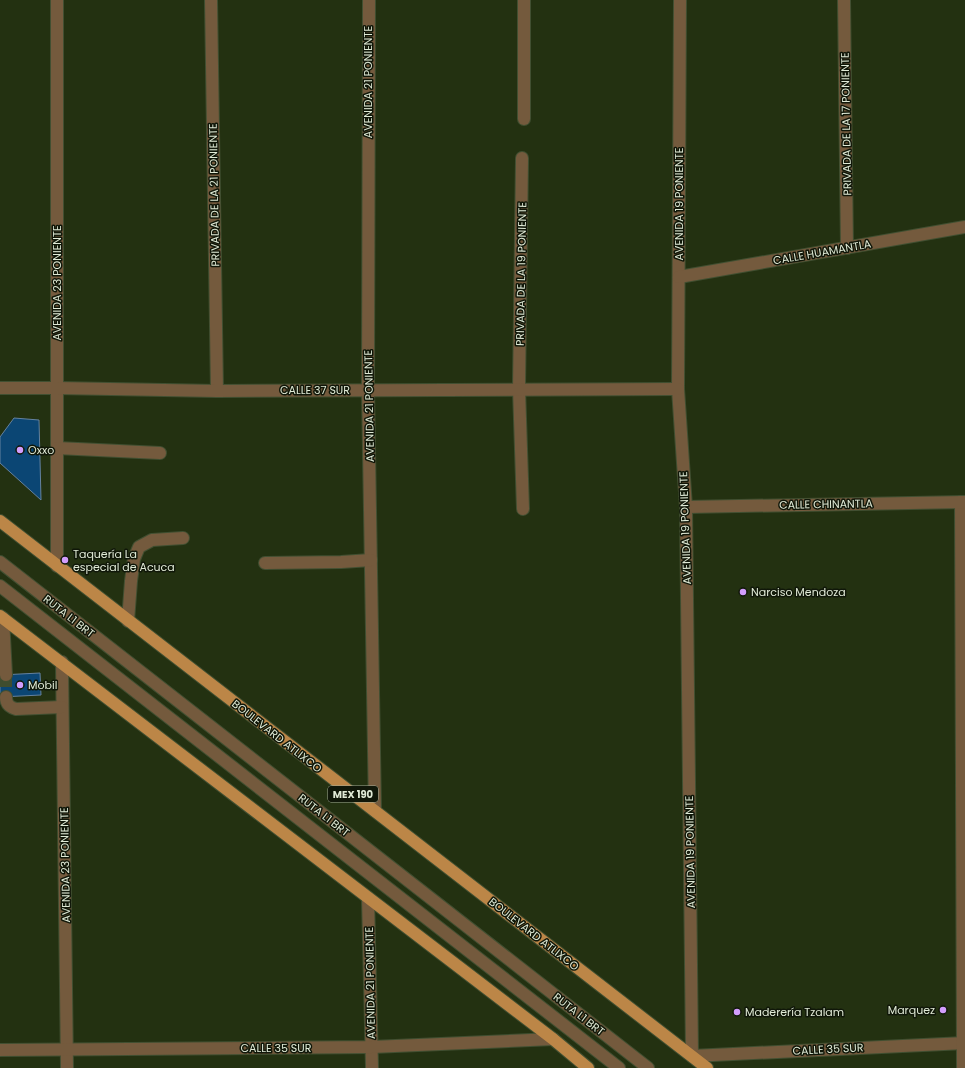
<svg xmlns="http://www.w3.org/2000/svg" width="965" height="1068" font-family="Poppins,sans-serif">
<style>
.building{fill:#0b4674;stroke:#65829f}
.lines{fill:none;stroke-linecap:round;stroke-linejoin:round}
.minor-tunnel{stroke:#3f4d2f;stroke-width:12;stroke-dasharray:12 6;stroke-linecap:butt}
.minor-casing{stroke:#414f31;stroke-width:14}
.major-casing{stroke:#414f31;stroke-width:14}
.minor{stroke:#745a3d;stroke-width:12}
.major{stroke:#bc8647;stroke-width:12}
.poi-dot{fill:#d29dfd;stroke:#101709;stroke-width:1.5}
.labels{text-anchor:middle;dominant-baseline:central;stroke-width:3;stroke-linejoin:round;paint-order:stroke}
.shield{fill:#101709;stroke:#a2ab98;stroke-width:1}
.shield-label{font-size:10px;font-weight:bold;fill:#e0ead6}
.street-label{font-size:11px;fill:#e0ead6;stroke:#101709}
.poi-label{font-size:11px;fill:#e0ead6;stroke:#101709;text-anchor:start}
</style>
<rect width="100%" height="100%" fill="#233111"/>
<g class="building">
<polygon points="14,418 39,420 41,500 0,463 0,437"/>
<polygon points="40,673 41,695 0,697 0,675"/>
</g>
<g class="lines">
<polyline class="minor-tunnel" points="6,675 6,697"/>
<g class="minor-casing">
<g id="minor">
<polyline points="57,0 57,566"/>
<polyline points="211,0 217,391"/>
<polyline points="369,0 368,390 375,811"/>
<polyline points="524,0 524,119"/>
<polyline points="680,0 678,389 686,507 692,1056 965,1043"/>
<polyline points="844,0 847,248"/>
<polyline points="522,158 519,389 523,509"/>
<polyline points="679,277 965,227"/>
<polyline points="0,388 57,388 217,391 678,389"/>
<polyline points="57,448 160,453"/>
<polyline points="961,502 963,1068"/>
<polyline points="686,507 965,502"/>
<polyline points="0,562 648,1068"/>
<polyline points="265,563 341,562 371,560"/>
<polyline points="0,586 619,1068"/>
<polyline points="3,618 6,675"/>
<polyline points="128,621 131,581 134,559 139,547 152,540 183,538"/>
<polyline points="62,662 67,1068"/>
<path d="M6,697C6,704 9,707 16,709L62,707"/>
<polyline points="368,898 372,1068"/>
<polyline points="0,1050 372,1047 553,1039"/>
</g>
</g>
<g class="major-casing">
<g id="major">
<polyline points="0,521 707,1068"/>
<polyline points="0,616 553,1039 588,1068"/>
</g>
</g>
<use href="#minor" class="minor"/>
<use href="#major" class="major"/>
</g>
<g class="poi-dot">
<circle cx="20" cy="450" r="4"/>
<circle cx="65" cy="560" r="4"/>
<circle cx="743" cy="592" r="4"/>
<circle cx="20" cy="685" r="4"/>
<circle cx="943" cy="1010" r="4"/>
<circle cx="737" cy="1012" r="4"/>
</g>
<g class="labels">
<rect class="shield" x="328" y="786" width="50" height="16" rx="3"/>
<g class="shield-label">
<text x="353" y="794">MEX 190</text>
</g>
<g class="street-label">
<text transform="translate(368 82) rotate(-90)">AVENIDA 21 PONIENTE</text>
<text transform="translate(846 124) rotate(-91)">PRIVADA DE LA 17 PONIENTE</text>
<text transform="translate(214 195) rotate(-91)">PRIVADA DE LA 21 PONIENTE</text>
<text transform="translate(679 204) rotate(-90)">AVENIDA 19 PONIENTE</text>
<text transform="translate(822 252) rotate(-10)">CALLE HUAMANTLA</text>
<text transform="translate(521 274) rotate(-89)">PRIVADA DE LA 19 PONIENTE</text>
<text transform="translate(57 283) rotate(-90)">AVENIDA 23 PONIENTE</text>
<text x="315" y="390">CALLE 37 SUR</text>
<text transform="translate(369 406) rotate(-91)">AVENIDA 21 PONIENTE</text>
<text transform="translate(826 504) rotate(-1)">CALLE CHINANTLA</text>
<text transform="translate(685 528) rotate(-92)">AVENIDA 19 PONIENTE</text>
<text transform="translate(69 616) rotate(38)">RUTA L1 BRT</text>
<text transform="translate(277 736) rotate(38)">BOULEVARD ATLIXCO</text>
<text transform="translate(324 815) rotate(38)">RUTA L1 BRT</text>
<text transform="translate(690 852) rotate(-91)">AVENIDA 19 PONIENTE</text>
<text transform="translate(65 865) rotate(-91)">AVENIDA 23 PONIENTE</text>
<text transform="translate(534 934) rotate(38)">BOULEVARD ATLIXCO</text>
<text transform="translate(370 983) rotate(-91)">AVENIDA 21 PONIENTE</text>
<text transform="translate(579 1014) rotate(38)">RUTA L1 BRT</text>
<text x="276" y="1048">CALLE 35 SUR</text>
<text transform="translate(828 1049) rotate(-3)">CALLE 35 SUR</text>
</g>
<g class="poi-label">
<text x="28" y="450">Oxxo</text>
<text x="73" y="554">Taquería La<tspan x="73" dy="13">especial de Acuca</tspan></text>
<text x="751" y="592">Narciso Mendoza</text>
<text x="28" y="685">Mobil</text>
<text x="935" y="1010" text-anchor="end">Marquez</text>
<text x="745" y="1012">Maderería Tzalam</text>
</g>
</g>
</svg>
